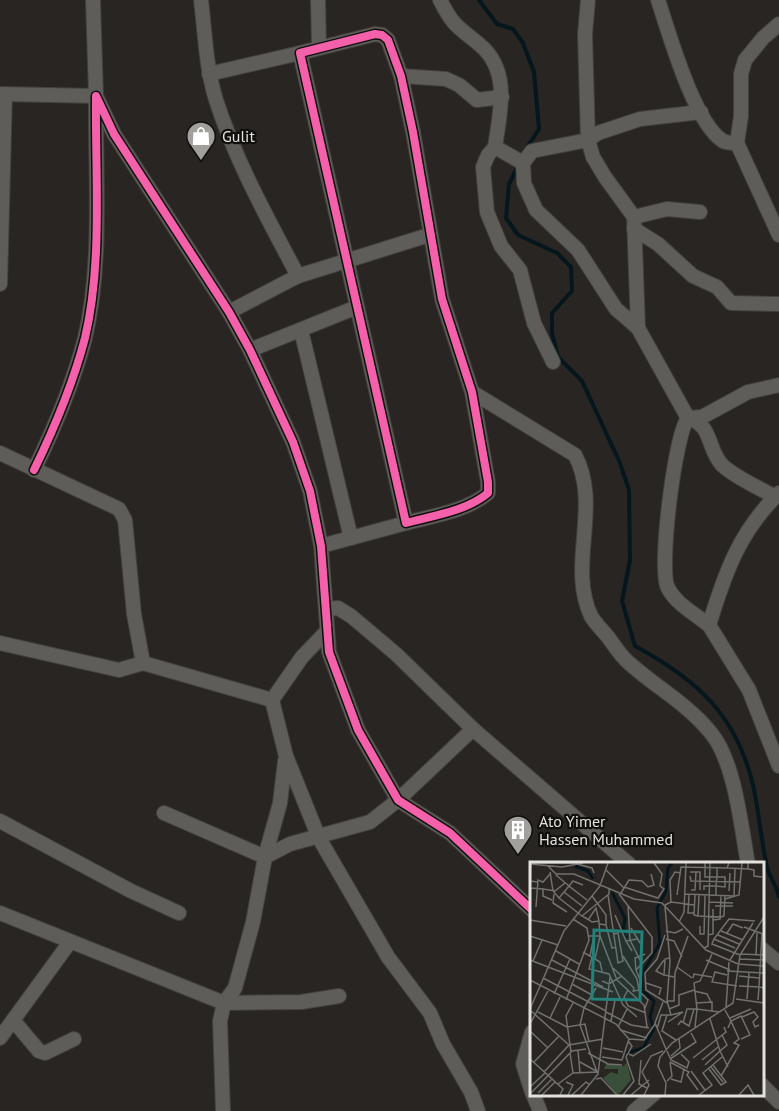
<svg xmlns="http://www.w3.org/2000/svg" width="779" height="1111" font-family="'PT Sans',sans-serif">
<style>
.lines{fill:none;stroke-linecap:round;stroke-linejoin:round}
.stream{stroke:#05171c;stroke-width:4}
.street-casing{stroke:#43403e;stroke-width:16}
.street{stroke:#5e5d5a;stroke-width:14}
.cycleway-casing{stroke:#110f0c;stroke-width:11}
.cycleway{stroke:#f560ab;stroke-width:8}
.labels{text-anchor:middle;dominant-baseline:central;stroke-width:4.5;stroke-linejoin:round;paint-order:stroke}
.poi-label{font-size:16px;fill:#e4e2dd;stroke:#110f0c;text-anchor:start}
.inset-river{fill:none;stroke:#05171c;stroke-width:3}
.inset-road{fill:none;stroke:#73716d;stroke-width:1.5}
.view{fill:#248179;fill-opacity:0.15;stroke:#248179;stroke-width:3}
.inset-edge{fill:none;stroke:#e4e2dd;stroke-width:3}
</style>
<rect width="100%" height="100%" fill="#282522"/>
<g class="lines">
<g class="stream">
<polyline points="479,0 497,24 513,29 523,43 534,72 539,129 526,149"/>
<path d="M518,166L509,184L506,218L518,235L557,253L571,267L572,291L552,313V333L558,357L582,381L620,463L629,490L630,560L622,601L635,646C696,679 736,714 753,785C759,812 761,840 767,867C770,878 777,886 779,897"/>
</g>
<g class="street-casing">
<g id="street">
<path d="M201,0C205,33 206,68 216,100C236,162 268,219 298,276L429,235"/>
<polyline points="318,0 319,46"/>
<path d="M440,0C455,29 458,26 480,45C511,71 500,112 495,147L523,163"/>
<path d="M588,0L585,34L588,140L593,157L605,177L634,217L638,328L688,418C713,425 707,449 722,465C736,478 758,487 775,497"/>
<path d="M658,0C669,33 694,123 723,141C727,143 732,143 737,143"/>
<polyline points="779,24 763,38 745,60 741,74 741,116 737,143 779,235"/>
<path d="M375,34L382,35L388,40L401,76L413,132L442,299L472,392L488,482V493C467,511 432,516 406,523L300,53Z"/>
<polyline points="209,74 300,53"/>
<polyline points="401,76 446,79 459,85 477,100 502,97"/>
<polyline points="0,94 96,96 93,0"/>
<polyline points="495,147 488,155 483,167 487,212 501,246 520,270 534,323 553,362"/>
<polyline points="634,217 667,209 700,212"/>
<polyline points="634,229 658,244 693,276 717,287 731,303 779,304"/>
<polyline points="0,284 5,94"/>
<polyline points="229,312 298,276"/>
<polyline points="638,328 616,309 578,250 536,210 524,183 523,163 532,151 588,140 598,133 640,119 701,112"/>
<polyline points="301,330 351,538"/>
<polyline points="250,350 357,307"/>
<path d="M472,392L575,455C602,506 567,565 591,616C595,623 603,631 608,637C614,645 620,655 628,662C654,686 688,704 711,733C735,762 741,826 748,864"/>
<polyline points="0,453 119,509 125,520 134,614 143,663"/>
<path d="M34,470C53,431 74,380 85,338C103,262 95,173 96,96L114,134L229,312L250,350L293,442L310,491L321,546L329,652L358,730L398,800L450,833L532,910"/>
<path d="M779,493C739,532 725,573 709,625L749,690L779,766"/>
<polyline points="321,546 406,523"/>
<polyline points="328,609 338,608 351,616 396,654 473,729 629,864"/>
<path d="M709,625C695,614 676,604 668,588C658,569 675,434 688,418L702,417L748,392L779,385"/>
<polyline points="0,643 119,670 143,663 272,700 286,756 319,838 388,957 430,1013 443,1044 471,1092 478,1111"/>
<polyline points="272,700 302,657 326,632"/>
<polyline points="164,813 265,857 290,844 370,822 398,800 473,729"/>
<polyline points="0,821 131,891 179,913"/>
<polyline points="0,913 224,1003 301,1002 339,996"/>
<polyline points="762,949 779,963"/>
<polyline points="13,1020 39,1051 45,1053 74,1039"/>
<polyline points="532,1032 523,1064 532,1092"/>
<polyline points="0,1038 70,942"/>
<polyline points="762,1085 779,1102"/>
<polyline points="533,1094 540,1111"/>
<polyline points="223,1111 220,1021 224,1003 235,988 253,922 265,857 280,803 285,761"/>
<polyline points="634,1111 654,1094"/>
</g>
</g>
<use href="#street" class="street"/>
<g class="cycleway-casing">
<g id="cycleway">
<path d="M375,34L382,35L388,40L401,76L413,132L442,299L472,392L488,482V493C467,511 432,516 406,523L300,53Z"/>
<path d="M34,470C53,431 74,380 85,338C103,262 95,173 96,96L114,134L229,312L250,350L293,442L310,491L321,546L329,652L358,730L398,800L450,833L532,910"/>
</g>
</g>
<use href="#cycleway" class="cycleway"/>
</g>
<defs>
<g id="shop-pin" transform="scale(1.5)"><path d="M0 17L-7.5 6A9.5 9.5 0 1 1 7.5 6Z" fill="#a2a09c" stroke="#110f0c"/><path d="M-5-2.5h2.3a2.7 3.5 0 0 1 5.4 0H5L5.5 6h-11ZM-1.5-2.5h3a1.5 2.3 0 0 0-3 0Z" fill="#fff"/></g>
<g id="building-pin" transform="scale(1.5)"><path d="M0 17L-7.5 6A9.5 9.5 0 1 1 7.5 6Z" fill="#a2a09c" stroke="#110f0c"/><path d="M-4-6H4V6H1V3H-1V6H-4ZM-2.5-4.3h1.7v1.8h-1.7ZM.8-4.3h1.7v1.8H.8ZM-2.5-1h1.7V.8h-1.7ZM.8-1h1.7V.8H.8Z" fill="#fff"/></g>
</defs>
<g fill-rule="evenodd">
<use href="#shop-pin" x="201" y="136"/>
<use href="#building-pin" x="518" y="830"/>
</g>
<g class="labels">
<g class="poi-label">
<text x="222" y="136">Gulit</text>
<text x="539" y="821">Ato Yimer<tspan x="539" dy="18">Hassen Muhammed</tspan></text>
</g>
</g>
<g transform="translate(530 862)">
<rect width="234" height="234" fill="#282522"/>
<path d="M97,200L101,218L88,233L73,216L81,210L88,212V207H74L76,202L94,204Z" fill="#3a4f39"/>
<path class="inset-river" d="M45,4L58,9L63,17M82,30L95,56L93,69L97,76M97,191L113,186L124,167L120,155L124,139L112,128V112L130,81L127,46L136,29L138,6L142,1"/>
<path class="inset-road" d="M2,1H49M175,1V15H195V25L186,24L187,15V6M0,2L32,5L53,1M1,2L0,19L8,20M47,2L62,6L64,11M18,4L26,12H44L104,37L132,41L176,88L208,102L234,104M197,6L218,7V1M218,7L224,8V14L232,15M76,8L94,26M20,10L23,29L29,36L52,54L59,58L62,60L69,59L66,46L58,58M160,10H170V28M26,13L39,24L29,36M160,14L161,19L211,20M53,23L43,19L39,24L57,38M94,25L128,36L134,27L130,24L132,12L124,1M0,26L13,27V34L22,38M13,27L25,29L35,21M161,28H165L166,10M174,28V24H186V33M199,29L200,11M34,30L52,44M91,31L99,18L112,19L118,25L124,23L121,12M24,32L23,41L37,50M89,32L122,75V91L106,108L111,120M155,32L204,34L205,7M78,33L88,101L93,99L88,71L84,72M147,33L151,5L197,6L199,1M159,33L158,51H164M165,33L164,53L168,54M169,33L168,54L191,55L194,54L195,33M62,34L76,53V63L69,62M195,37L209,33L212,1M141,40L164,43M179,40L203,41M98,43L100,78L111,100M135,43L141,40L140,18L145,10L151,11M185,44H203M6,45L8,18L13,20L21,11M85,53L96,79M52,54L79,32V27M0,58L36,64M183,58L190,57L191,33M149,60L154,50L156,1M76,63L82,86L86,85M170,64V72H174L175,33M214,65L233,72M101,66L112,84M136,69L145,71L153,67M191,69L213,78M197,71L203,62L213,66M135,73L127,97L115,111L116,128L137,141M178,73L183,72V47M188,73L209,82M0,74L28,83M58,74H70L69,60M136,77L144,79L152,95M184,77L199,57L225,59M174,86L178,84L180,1M205,86L184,77L182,82L210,93M26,89L49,102M102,89L96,79L107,77M53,90L70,100L72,109M211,92L234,93M226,93L227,71M60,94L64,74M93,94L107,117L109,128L104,129M62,95L59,107L79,112L93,143L107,155M139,96L135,97L134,113L144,115M65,97L70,74L87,118L114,143L117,165M209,97L234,98M0,98L83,130M22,98L73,125M134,98L126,109L134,113M176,98L200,108M200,98L223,61M3,99L12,78M147,105L162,116M83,106L104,126L103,130M106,108L105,96L115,92M197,109L234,111M197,113L185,110L182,120L207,124M209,114L229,116M13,116L76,149M163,116L164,112L182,115M0,118L86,162L99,177L114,178L125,162M72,119L79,122L92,114M116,121L131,126L129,133M42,122L62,133M209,124L229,125L232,72M98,128L94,135L98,144L116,151M108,128L118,138L115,146M164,129L177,132L181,140M24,132L40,97M206,137L234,141M217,137L219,110M36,138L59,78L57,66L43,57M228,138L229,125L234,126M137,139H144L145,111L158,74M133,140L125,161L136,187M166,141L182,140V149M54,146L50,163L67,210M54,146L66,126M196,146L199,100M0,147L34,69L70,24L78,1M139,147L149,143V133L164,128M0,148L39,183M195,148L201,159L198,166M8,150L37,165L55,162L59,180M76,150L101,163L119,166M137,153L132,169L146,178M212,155L224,150L228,155L223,160L225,165L229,163M20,156L30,135M200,156L221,147M81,159L85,138M138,160L153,150L141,153M153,161L157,147H167L164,121L170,119L182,92M0,162L18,129M148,163L151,159L159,164L164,147M88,165L97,147M165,165L167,147L189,150M127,167L131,153H141L137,139L140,99L135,45M90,168L117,176M0,169L18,186M192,173L197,183L190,189L198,205M73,186L93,190M48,188L50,211M137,189L141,198L157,206L159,200L151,192M41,190L36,154L43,141M40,191L43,211M58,191L78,202L92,203M99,192L103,194L121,182M141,194L150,186L149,177M72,195L92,198L99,177M96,195L102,184L98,179M163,196L196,170L194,165M0,197L33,227L30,233M140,197L166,180L161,171M111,198L109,222L117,226M172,198L188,185M4,200L29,174M50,200L66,209M140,200L159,210L157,213L168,228M175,203L190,189L180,157M181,205L193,220M179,207L191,223L196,220L183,203M161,209L175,228M14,210L39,183L73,177M191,214L209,183L204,181L209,177L201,159L211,154L220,173L211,177M66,217L71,216L87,233M141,217L151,220L154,207M137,219L142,214L140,200M36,220L43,223L38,233M28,222L43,211L68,210M1,224L15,211M1,231L42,189L56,187M8,231L22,217M12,233L25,220M42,233L56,220L60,223M51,233L68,212L80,115M93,233L104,219L96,195M101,233L119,218M114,233L119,223L112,210L121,194L133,189M135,233L136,221L128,204L130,195L142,181L203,141L210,93L234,55M169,233L182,223L173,211L192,195M209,233L218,223L224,233"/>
<path class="view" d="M64,68L112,70L110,138L62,137Z"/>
<rect width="234" height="234" class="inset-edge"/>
</g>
</svg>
